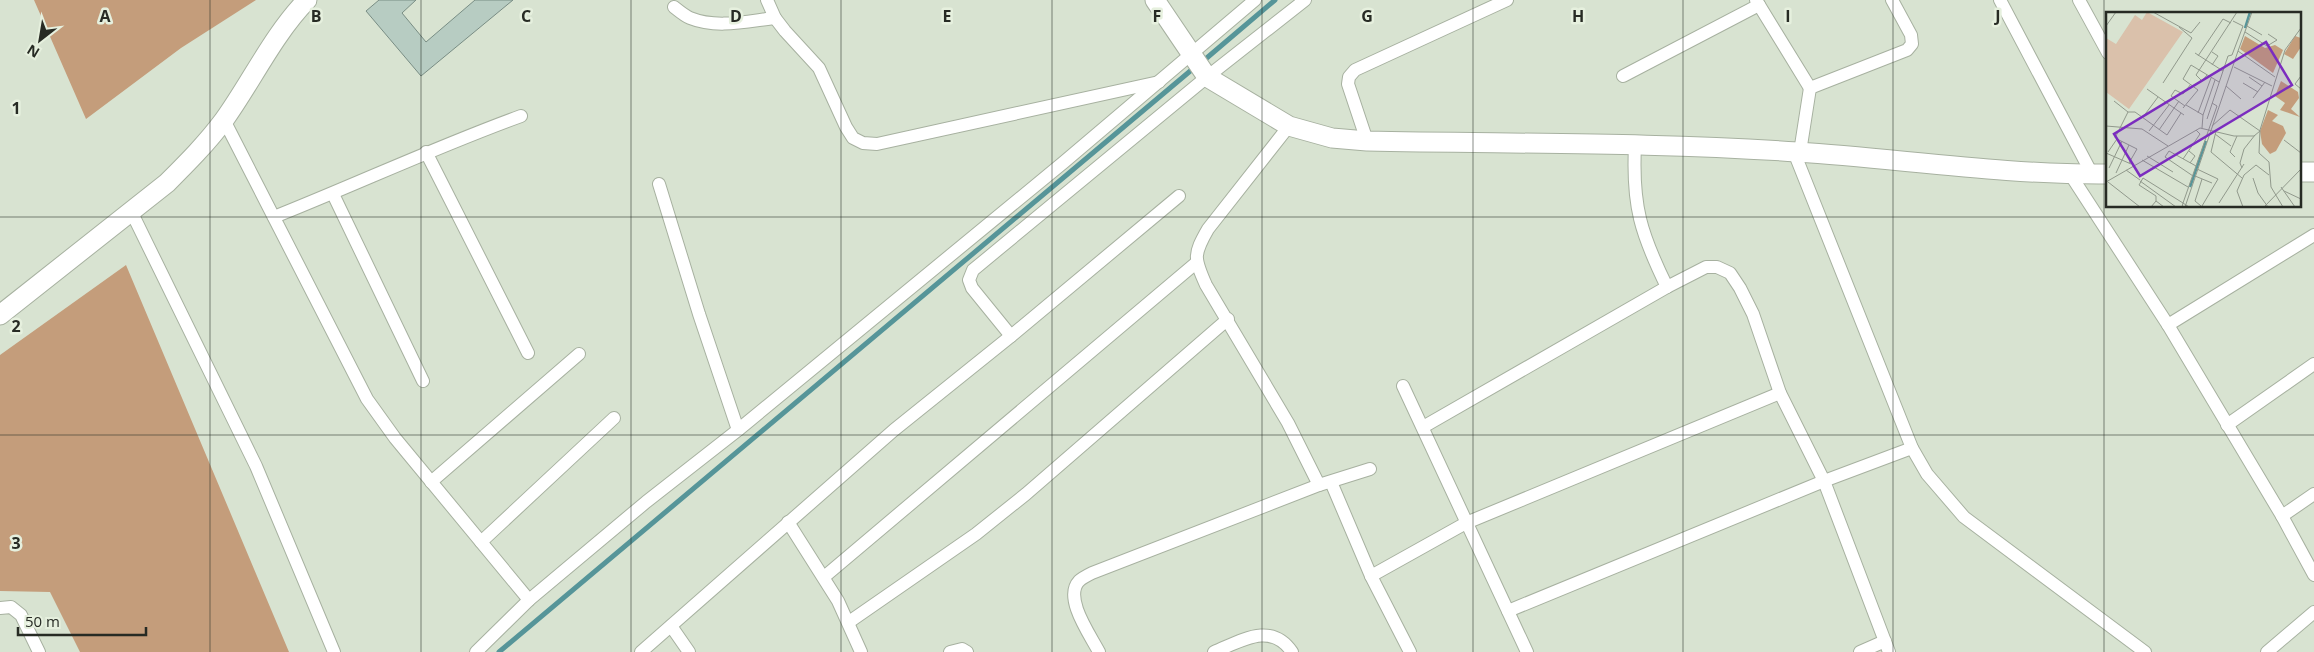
<svg xmlns="http://www.w3.org/2000/svg" width="2314" height="652" font-family="'Open Sans',sans-serif">
<style>
.forest{fill:#c49d7b}
.lines{fill:none;stroke-linecap:round;stroke-linejoin:round}
.stream{stroke:#569599;stroke-width:5}
.building{fill:#b7ccc2;stroke:#798d84}
.street-casing{stroke:#a7b1a0;stroke-width:14}
.secondary-casing{stroke:#a7b1a0;stroke-width:21}
.street{stroke:#fff;stroke-width:12}
.secondary{stroke:#fff;stroke-width:19}
.grid{fill:none;stroke:#272b24;stroke-width:1;stroke-opacity:0.55}
.inset-river{fill:none;stroke:#569599;stroke-width:2.5}
.inset-road{fill:none;stroke:#91998c;stroke-width:1}
.view{fill:#7b2cbf;fill-opacity:0.15;stroke:#7b2cbf;stroke-width:2.5}
.inset-edge{fill:none;stroke:#272b24;stroke-width:2.5}
.grid-label{font-size:16px;text-anchor:middle;font-weight:bold;fill:#272b24;stroke:#e6f0de;stroke-width:5;stroke-linejoin:round;paint-order:stroke}
</style>
<rect width="100%" height="100%" fill="#d8e3d1"/>
<g class="forest">
<polygon points="34,0 256,0 181,48 86,119"/>
<polygon points="126,265 289,652 80,652 50,592 0,591 0,355"/>
</g>
<g class="lines">
<g class="stream">
<polyline points="1202,62 1275,0"/>
<polyline points="499,652 1195,67"/>
</g>
</g>
<polygon class="building" points="379,0 416,0 402,13 426,42 475,0 513,0 421,76 366,11"/>
<g class="lines">
<g class="street-casing">
<g id="street">
<polyline points="767,0 775,18 785,31 819,68 846,127 853,138 863,143 877,144 1159,82"/>
<polyline points="1756,0 1810,88 1907,50 1912,44 1911,35 1892,0"/>
<polyline points="2000,0 2092,174"/>
<polyline points="2079,0 2108,53"/>
<path d="M674,7C679,11 685,16 690,18C717,29 748,21 775,18"/>
<polyline points="1623,76 1759,5"/>
<polyline points="224,120 367,399 395,438 529,600"/>
<path d="M1289,126L1208,229C1193,255 1194,258 1206,285L1288,423L1319,485"/>
<polyline points="1367,141 1348,84 1349,77 1355,70 1507,0"/>
<path d="M1635,146C1632,206 1641,234 1667,287"/>
<polyline points="426,152 528,353"/>
<polyline points="1794,152 1912,448 1927,474 1964,517 2145,652"/>
<polyline points="1800,152 1810,88"/>
<polyline points="2070,174 2168,325"/>
<polyline points="659,184 699,314 738,430"/>
<polyline points="333,194 423,381"/>
<polyline points="131,211 256,466 334,652"/>
<path d="M274,217C357,184 438,146 521,116"/>
<polyline points="2314,235 2168,325 2282,516 2314,575"/>
<polyline points="1011,336 972,288 969,280 973,270 1207,77 1305,0"/>
<polyline points="1403,386 1527,652"/>
<polyline points="2227,425 2314,364"/>
<polyline points="1423,427 1667,287 1706,267 1717,267 1730,273 1740,288 1753,314 1780,393 1824,481 1889,652"/>
<polyline points="431,482 579,354"/>
<polyline points="1331,482 1371,576 1410,652"/>
<polyline points="2282,516 2314,494"/>
<polyline points="788,522 838,601 861,652"/>
<polyline points="481,542 614,418"/>
<polyline points="1371,576 1466,523 1780,393"/>
<polyline points="824,577 1196,263"/>
<polyline points="0,608 11,607 21,615 39,652"/>
<polyline points="1508,611 1824,481 1912,448"/>
<polyline points="849,622 976,534 1026,494 1228,319"/>
<polyline points="671,626 689,652"/>
<polyline points="476,652 529,600 646,502 738,430 1064,162 1255,0"/>
<polyline points="641,652 894,430 1011,336 1179,196"/>
<polyline points="950,652 962,649 967,652"/>
<path d="M1099,652C1091,636 1063,598 1079,581C1082,578 1088,575 1092,573L1319,485L1370,469"/>
<path d="M1214,652C1241,641 1271,621 1292,652"/>
<polyline points="1860,652 1885,641"/>
<polyline points="2267,652 2314,612"/>
</g>
</g>
<g class="secondary-casing">
<g id="secondary">
<path d="M1155,0L1207,77L1289,126L1332,138L1367,141C1511,144 1655,142 1798,152C1902,159 2004,175 2108,174"/>
<polyline points="2300,172 2314,172"/>
<path d="M0,315L167,183C187,163 207,143 224,120C252,81 273,35 307,0"/>
</g>
</g>
<use href="#street" class="street"/>
<use href="#secondary" class="secondary"/>
</g>
<path class="grid" d="M210,0V652M421,0V652M631,0V652M841,0V652M1052,0V652M1262,0V652M1473,0V652M1683,0V652M1893,0V652M2104,0V652M0,217H2314M0,435H2314"/>
<g transform="translate(2106 12)">
<rect width="195" height="195" fill="#d8e3d1"/>
<path d="M41,0L77,20L23,97L0,80V26L10,32L29,3L36,8Z" fill="#dac1ab"/>
<path d="M139,24L159,36L169,33L177,38L167,61L134,37ZM189,24L195,26V35L187,47L178,42ZM175,69L192,80L193,86L185,97L194,105L174,98L179,91L169,84ZM162,98L172,103L166,109L177,114L180,121L170,139L164,142L156,132L154,119Z" fill="#c49d7b"/>
<path class="inset-river" d="M139,16L144,0M84,175L100,129"/>
<path class="inset-road" d="M47,0L85,21L94,10M0,14L10,0M141,14L156,23M139,20L161,34L171,28L162,22M132,39L146,0M106,40L112,44L106,53M89,41L117,59M92,44L117,7L125,11M128,55L166,74M101,63L96,69L90,63L131,0M195,64L189,72L195,77M143,65L156,74M57,71L86,26L73,15M137,71L152,80M120,74L135,87M41,77L78,103M147,86L159,70M8,89L22,100L9,126M80,93L97,103L96,116M79,94L65,84L69,78L77,82L85,72M77,96L92,78L77,67L85,53L113,70M22,100H29L61,123L75,101M92,101L105,66M97,103L109,68M37,105L52,85M101,107L122,44L126,43L137,14L127,9M0,114L36,117L62,134M53,118L73,89M43,119L63,93M110,119L105,140L136,166M109,122L125,134M178,128L195,141M83,139L89,144L84,151M2,140L11,127L31,137L23,151M0,141L25,152M41,144L67,160M129,145L124,140L131,124M77,147L94,122L90,118M36,148L82,175M3,156L16,129M136,156L134,151L138,137L149,123M91,157L112,167L96,194M20,158L34,168M10,161L23,133M87,164L59,145L63,139L90,154M89,164L106,171M147,166L152,181L162,195M34,169L70,195M0,170L94,116L128,124H148L154,119L124,98L106,114M2,170L34,195M175,175L189,195M178,179L195,187M50,189V184L33,173L37,166L77,191L76,195M113,191L138,152M95,194L89,189L96,167M45,195L50,189L58,195M79,195L132,39L169,65M83,195L77,191L111,94L106,91M137,195L131,179L138,163L150,153L163,163M158,195L195,157M177,195L165,175L163,150L153,141L154,118L179,38L195,16"/>
<path class="view" d="M160,30L186,73L34,164L8,122Z"/>
<rect width="195" height="195" class="inset-edge"/>
</g>
<g class="grid-label">
<text x="105" y="22">A</text>
<text x="316" y="22">B</text>
<text x="526" y="22">C</text>
<text x="736" y="22">D</text>
<text x="947" y="22">E</text>
<text x="1157" y="22">F</text>
<text x="1367" y="22">G</text>
<text x="1578" y="22">H</text>
<text x="1788" y="22">I</text>
<text x="1998" y="22">J</text>
<text x="16" y="114">1</text>
<text x="16" y="332">2</text>
<text x="16" y="549">3</text>
</g>
<g transform="translate(40 40) rotate(211)" stroke="#e6f0de" stroke-width="4" paint-order="stroke">
<path d="M0-4L9 19L0 12L-9 19Z" fill="#272b24"/>
<text y="-8" font-size="14" font-weight="bold" text-anchor="middle" fill="#272b24">N</text>
</g>
<path d="M18 627v8h128v-8" fill="none" stroke="#272b24" stroke-width="2.5"/>
<text x="25" y="627" font-size="15" fill="#272b24" stroke="#e6f0de" stroke-width="4" paint-order="stroke">50 m</text>
</svg>
